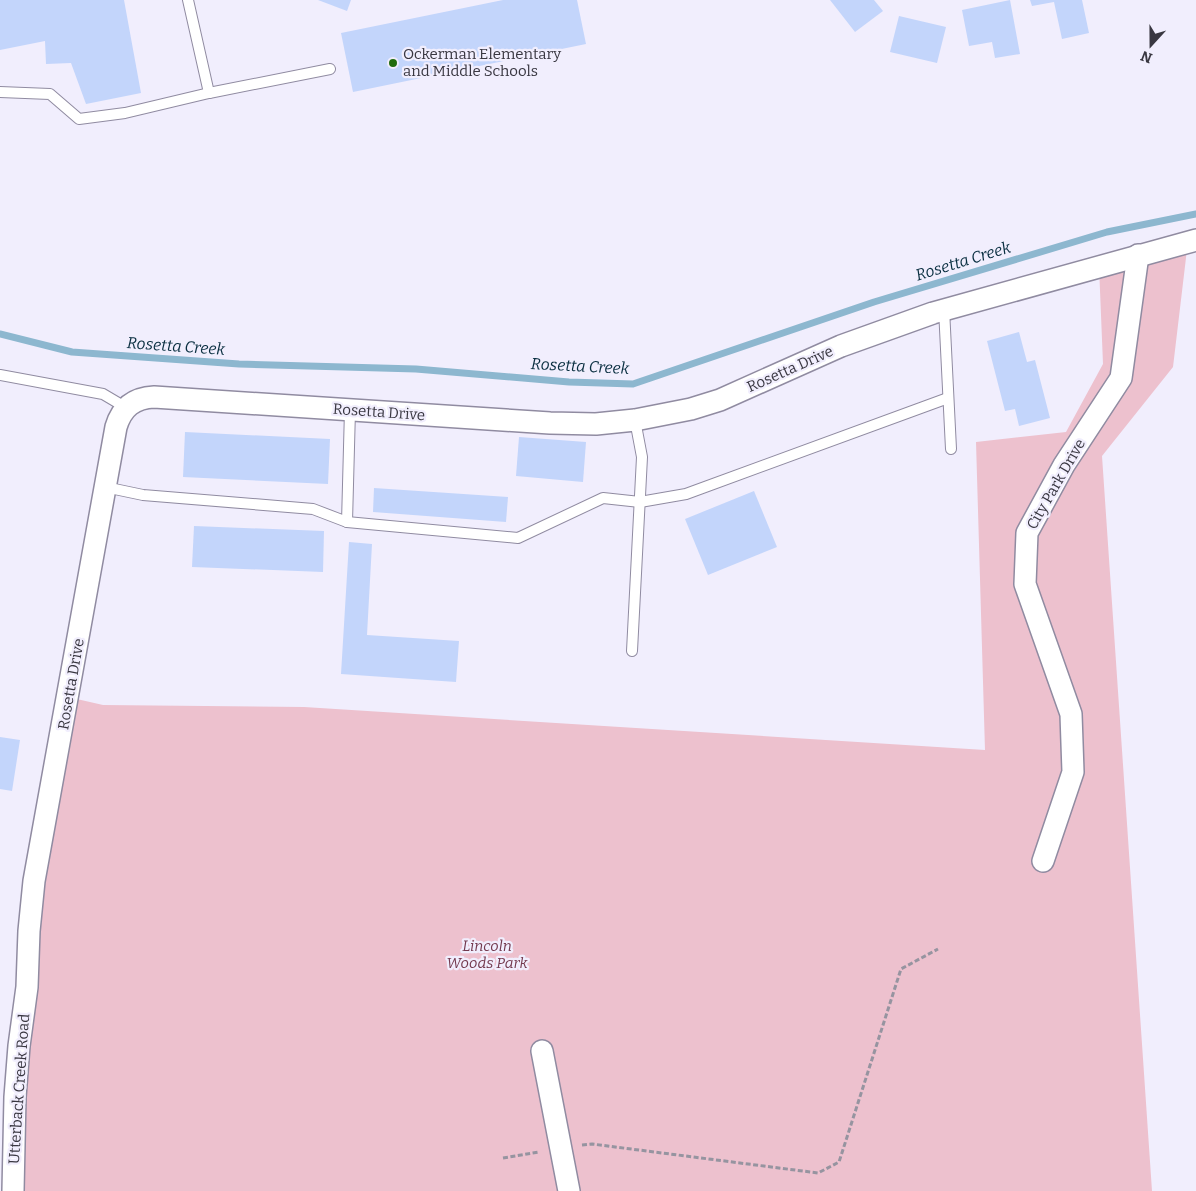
<svg xmlns="http://www.w3.org/2000/svg" width="1196" height="1191" font-family="Bitter,serif">
<style>
.green{fill:#edc1ce}
.lines{fill:none;stroke-linecap:round;stroke-linejoin:round}
.stream{stroke:#8db7cf;stroke-width:7}
.building{fill:#c3d5fb}
.lane-casing{stroke:#908ba1;stroke-width:12}
.street-casing{stroke:#908ba1;stroke-width:24}
.path{stroke:#9694a0;stroke-width:3;stroke-dasharray:5 2.5;stroke-linecap:butt}
.lane{stroke:#fff;stroke-width:10}
.street{stroke:#fff;stroke-width:21}
.poi-dot{fill:#216c0d;stroke:#f1eefd;stroke-width:2}
.labels{text-anchor:middle;dominant-baseline:central;stroke-width:4.5;stroke-linejoin:round;paint-order:stroke}
.poi-label{font-size:15px;fill:#393741;stroke:#f1eefd;text-anchor:start}
.street-label{font-size:15px;fill:#393741;stroke:#f1eefd}
.park-label{font-size:15px;font-style:italic;fill:#743a4f;stroke:#f1eefd}
.water-label{font-size:16px;font-style:italic;fill:#082d3f;stroke:#f1eefd}
</style>
<rect width="100%" height="100%" fill="#f1eefd"/>
<polygon class="green" points="1188,241 1173,367 1102,456 1152,1191 13,1191 15,1097 68,697 103,705 304,707 985,750 976,442 1066,432 1103,364 1099,266"/>
<g class="lines">
<polyline class="stream" points="0,334 72,352 239,364 416,369 569,382 633,384 874,302 1107,232 1196,214"/>
</g>
<g class="building">
<polygon points="0,0 124,0 141,93 86,104 71,63 46,64 45,41 0,50"/>
<polygon points="318,0 351,0 347,11"/>
<polygon points="503,0 577,0 586,44 353,92 341,33"/>
<polygon points="830,0 874,0 883,11 855,32"/>
<polygon points="1010,0 1020,54 995,58 992,42 969,46 962,10"/>
<polygon points="1030,0 1082,0 1089,33 1062,39 1054,2 1032,6"/>
<polygon points="899,16 946,27 937,63 890,52"/>
<polygon points="1019,332 1027,362 1035,360 1050,418 1019,426 1015,409 1005,411 987,341"/>
<polygon points="185,432 330,439 328,484 183,477"/>
<polygon points="519,437 586,442 583,482 516,476"/>
<polygon points="374,488 508,497 506,522 373,512"/>
<polygon points="754,491 777,547 708,575 685,519"/>
<polygon points="194,526 324,531 323,572 192,567"/>
<polygon points="349,542 372,544 367,635 459,641 456,682 341,674"/>
<polygon points="0,737 20,740 12,791 0,789"/>
</g>
<g class="lines">
<g class="lane-casing">
<g id="lane">
<polyline points="188,0 209,93"/>
<polyline points="0,92 50,94 79,119 125,113 209,93 330,69"/>
<polyline points="944,309 951,449"/>
<polyline points="0,375 103,394 125,407"/>
<polyline points="105,487 143,495 313,509 347,522 518,538 603,498 640,502 686,494 948,398"/>
<polyline points="347,522 350,410"/>
<polyline points="632,651 642,457 635,420"/>
</g>
</g>
<g class="street-casing">
<g id="street">
<polyline points="1043,861 1073,772 1071,714 1025,584 1027,533 1064,465 1121,378 1138,255"/>
<polyline points="542,1051 569,1191"/>
<path d="M13,1191L15,1097L19,1046L27,987L29,931L34,881L116,427C122,407 134,398 154,397L550,423L596,424L635,420L691,409L720,400L841,346L933,313L1196,240"/>
</g>
</g>
<g class="path">
<polyline points="582,1145 592,1144 818,1173 839,1162 901,969 938,949"/>
<polyline points="503,1158 539,1152"/>
</g>
<use href="#lane" class="lane"/>
<use href="#street" class="street"/>
</g>
<circle class="poi-dot" cx="393" cy="63" r="5"/>
<g class="labels">
<g class="poi-label">
<text x="403" y="54">Ockerman Elementary<tspan x="403" dy="17">and Middle Schools</tspan></text>
</g>
<g class="street-label">
<text transform="translate(790 369) rotate(-24)">Rosetta Drive</text>
<text transform="translate(379 412) rotate(4)">Rosetta Drive</text>
<text transform="translate(1056 484) rotate(-60)">City Park Drive</text>
<text transform="translate(71 684) rotate(-80)">Rosetta Drive</text>
<text transform="translate(19 1089) rotate(-86)">Utterback Creek Road</text>
</g>
<g class="park-label">
<text x="487" y="946">Lincoln<tspan x="487" dy="17">Woods Park</tspan></text>
</g>
<g class="water-label">
<text transform="translate(963 261) rotate(-17)">Rosetta Creek</text>
<text transform="translate(176 346) rotate(4)">Rosetta Creek</text>
<text transform="translate(580 366) rotate(3)">Rosetta Creek</text>
</g>
</g>
<g transform="translate(1151 45) rotate(201)" stroke="#f1eefd" stroke-width="4" paint-order="stroke">
<path d="M0-4L9 19L0 12L-9 19Z" fill="#393741"/>
<text y="-8" font-size="14" font-weight="bold" text-anchor="middle" fill="#393741">N</text>
</g>
</svg>
